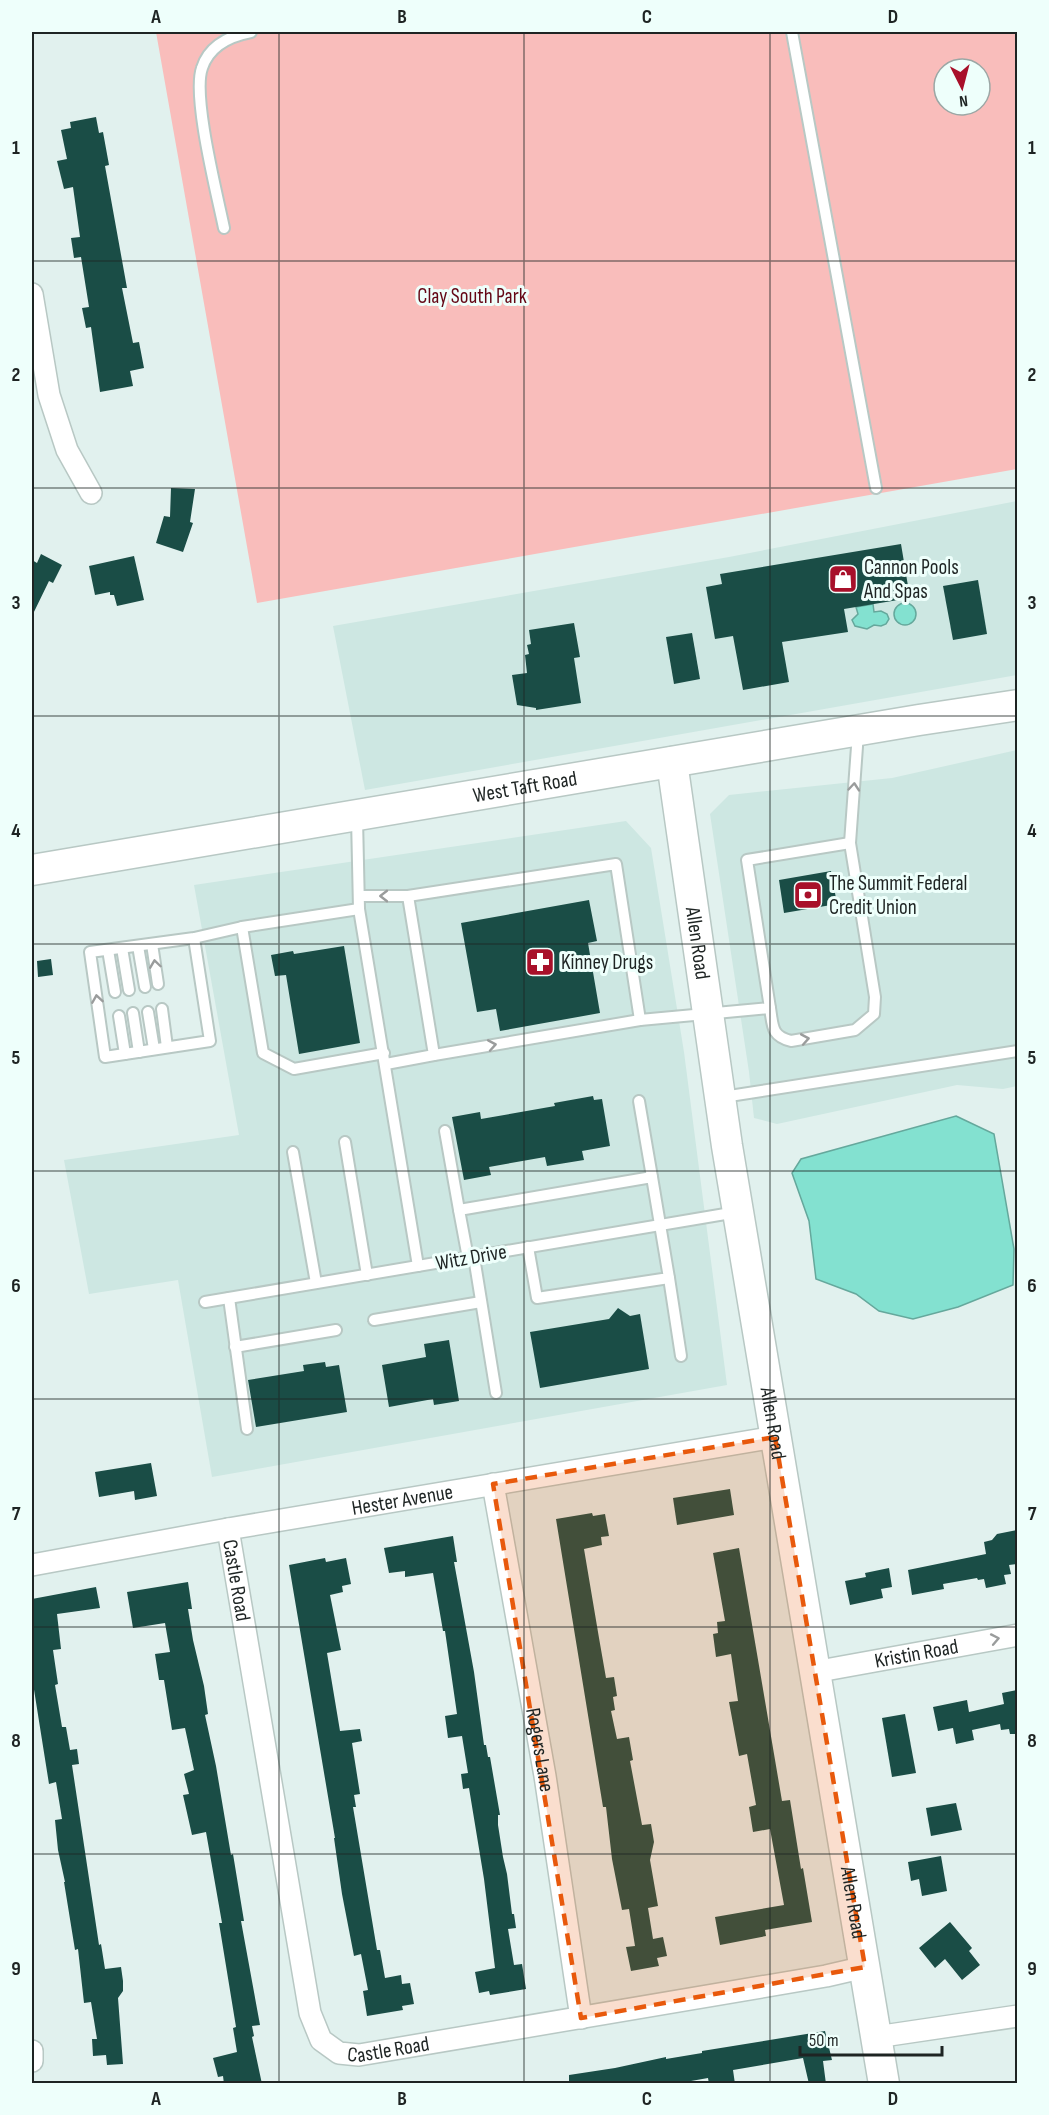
<svg xmlns="http://www.w3.org/2000/svg" width="1049" height="2115" font-family="'Sofia Sans Condensed',sans-serif">
<rect width="100%" height="100%" fill="#e1f1ee"/>
<g fill="#cde7e2">
<polygon points="1017,501 1017,675 365,790 333,626 729,557"/>
<polygon points="1017,750 1017,1086 1003,1089 957,1085 777,1124 754,1118 749,1072 710,814 729,795 892,778"/>
<polygon points="626,821 651,848 684,1052 727,1385 212,1477 178,1280 89,1294 64,1160 239,1135 194,885"/>
</g>
<path fill="#f9bdbb" fill-rule="evenodd" d="M 156,32 L 1017,32 L 1017,469 L 257,603 ZM 944,69 L 980,69 L 980,105 L 944,105 Z"/>
<g fill="#83e1d0" stroke="#65a89c" stroke-width="1.5">
<circle cx="905" cy="614" r="11"/>
<polygon points="873,604 874,612 881,611 887,614 889,619 886,624 881,626 874,625 867,629 855,626 852,620 858,614 856,607"/>
<polygon points="956,1116 994,1134 1014,1249 1013,1285 958,1307 913,1319 879,1311 856,1294 816,1279 809,1221 792,1173 801,1159"/>
</g>
<g fill="#1a4d46">
<polygon points="96,117 99,133 103,132 109,165 105,166 127,288 122,288 133,343 139,342 144,368 130,371 133,386 100,392 91,327 86,328 82,308 89,307 81,257 74,258 71,238 80,237 73,187 64,189 57,161 67,159 61,130 71,128 70,122"/>
<polygon points="171,488 195,489 190,522 193,523 183,552 156,543 164,516 170,517"/>
<polygon points="901,544 910,598 844,609 848,632 782,642 789,682 743,690 733,636 715,639 706,587 722,584 720,574"/>
<polygon points="41,554 62,565 53,583 49,581 32,616 32,560 37,563"/>
<polygon points="134,556 144,600 117,606 114,595 110,595 110,592 95,595 89,566"/>
<polygon points="978,580 987,634 953,640 943,586"/>
<polygon points="574,623 580,657 574,658 581,703 536,710 536,708 517,705 512,675 527,673 525,655 529,654 527,645 531,644 529,630"/>
<polygon points="692,633 700,679 674,684 666,637"/>
<polygon points="831,871 837,904 784,913 779,880"/>
<polygon points="589,900 597,941 588,943 600,1013 500,1031 496,1009 477,1012 461,923"/>
<polygon points="344,946 360,1043 299,1054 286,975 275,976 271,955 293,951 294,954"/>
<polygon points="51,959 53,975 38,977 37,961"/>
<polygon points="593,1096 594,1100 602,1099 610,1146 582,1151 584,1160 547,1166 545,1157 489,1167 491,1175 464,1180 452,1117 480,1112 481,1119 555,1106 554,1103"/>
<polygon points="618,1308 630,1316 640,1314 649,1369 540,1388 530,1332 609,1319"/>
<polygon points="449,1340 459,1401 434,1405 433,1399 389,1407 382,1365 426,1357 424,1344"/>
<polygon points="325,1362 326,1367 339,1365 347,1412 256,1427 248,1380 304,1371 303,1365"/>
<polygon points="151,1463 157,1496 135,1500 134,1491 99,1497 95,1472"/>
<polygon points="730,1489 734,1515 677,1525 673,1498"/>
<polygon points="592,1513 593,1516 605,1514 609,1536 601,1537 602,1545 584,1549 599,1638 606,1678 614,1677 617,1696 613,1697 615,1710 611,1711 617,1739 629,1737 633,1760 630,1761 642,1825 651,1824 654,1842 650,1860 658,1906 648,1908 653,1939 663,1937 667,1956 657,1958 659,1966 631,1971 626,1947 635,1946 629,1909 622,1910 612,1859 606,1807 603,1807 556,1519"/>
<polygon points="1017,1530 1017,1564 1009,1565 1011,1574 1004,1575 1006,1584 986,1588 984,1579 978,1580 977,1578 943,1584 944,1589 912,1595 908,1570 986,1554 984,1542 992,1540 997,1534"/>
<polygon points="453,1536 457,1562 454,1562 474,1672 484,1745 486,1745 488,1757 490,1757 500,1815 498,1815 498,1825 503,1857 507,1874 512,1914 514,1914 516,1928 508,1929 514,1965 522,1964 526,1989 490,1995 489,1991 479,1993 475,1972 495,1968 484,1879 469,1788 463,1789 461,1774 468,1773 462,1736 448,1738 445,1716 457,1714 445,1631 443,1631 433,1573 405,1577 405,1571 389,1573 384,1548"/>
<polygon points="739,1548 782,1801 790,1800 801,1869 803,1868 812,1922 765,1930 766,1936 720,1945 715,1917 784,1905 770,1829 753,1832 749,1807 756,1805 747,1754 739,1756 729,1702 738,1701 731,1654 716,1657 713,1634 718,1633 717,1622 725,1621 713,1553"/>
<polygon points="325,1558 326,1562 346,1558 351,1584 342,1586 343,1592 330,1595 341,1650 327,1653 340,1731 360,1729 362,1741 352,1743 360,1794 354,1795 356,1807 353,1807 377,1950 380,1950 385,1978 401,1975 402,1984 410,1983 414,2004 402,2006 403,2010 367,2016 363,1991 368,1990 361,1954 354,1956 342,1894 334,1838 335,1838 289,1565"/>
<polygon points="889,1568 892,1587 881,1589 883,1598 850,1605 845,1581 866,1577 865,1573"/>
<polygon points="188,1582 192,1609 188,1609 193,1640 204,1686 208,1714 205,1715 216,1766 231,1855 233,1854 244,1921 241,1921 260,2025 252,2026 254,2036 252,2037 262,2084 224,2084 223,2076 218,2077 213,2058 237,2052 233,2028 236,2027 219,1923 222,1923 215,1883 206,1832 192,1835 183,1795 189,1794 184,1774 194,1770 185,1728 172,1730 164,1680 159,1680 155,1654 170,1652 165,1623 133,1628 127,1592"/>
<polygon points="96,1587 100,1608 57,1614 61,1649 53,1650 58,1684 55,1685 62,1727 66,1727 70,1750 77,1749 79,1764 72,1765 99,1945 101,1944 105,1969 121,1967 123,1981 123,1991 118,1998 123,2064 107,2065 106,2055 93,2056 92,2039 97,2039 91,2002 84,2003 78,1949 75,1950 64,1882 65,1882 58,1850 55,1820 62,1819 56,1782 49,1784 32,1677 32,1653 34,1652 32,1635 32,1599"/>
<polygon points="1017,1690 1017,1734 1010,1734 1009,1729 1001,1730 1000,1724 972,1730 974,1740 956,1744 953,1728 938,1731 933,1707 967,1700 969,1712 1004,1704 1002,1693"/>
<polygon points="905,1714 916,1773 892,1777 882,1718"/>
<polygon points="956,1803 962,1830 931,1836 926,1808"/>
<polygon points="941,1856 947,1891 922,1896 919,1879 911,1881 908,1862"/>
<polygon points="950,1922 972,1948 969,1951 980,1965 962,1980 945,1959 935,1968 919,1948"/>
<polygon points="825,2031 832,2060 823,2061 826,2084 809,2084 803,2058 733,2070 735,2084 709,2084 708,2078 674,2084 569,2084 569,2075 615,2068 666,2057 666,2059 702,2053 702,2051"/>
</g>
<g fill="none" stroke-linecap="round" stroke-linejoin="round">
<g stroke="#b8c8c4" stroke-width="14">
<g id="lane">
<polyline points="792,32 876,488"/>
<path d="M 224,228 C 217,194 192,96 202,68 C 209,46 230,36 251,32"/>
<polyline points="357,818 359,909 418,1266"/>
<polyline points="359,896 408,896"/>
<polyline points="359,909 242,927 263,1053 294,1069 384,1053"/>
<polyline points="194,938 210,1041 105,1057 90,952 194,938 242,927"/>
<polyline points="152,944 158,984"/>
<polyline points="138,946 145,987"/>
<polyline points="122,948 129,990"/>
<polyline points="108,950 115,992"/>
<path d="M 770,1008 C 773,1026 771,1036 791,1041 L 855,1030 L 874,1014 L 875,997 L 850,843 L 858,733"/>
<polyline points="162,1009 167,1047"/>
<polyline points="148,1012 154,1049"/>
<polyline points="133,1013 139,1052"/>
<polyline points="119,1016 125,1054"/>
<polyline points="434,1055 640,1020"/>
<polyline points="386,1064 434,1055 408,896 616,864 640,1020 770,1008 747,860 850,843"/>
<polyline points="723,1097 1018,1051"/>
<polyline points="639,1101 652,1177"/>
<polyline points="445,1131 459,1210"/>
<polyline points="345,1142 367,1275"/>
<polyline points="293,1152 316,1283"/>
<polyline points="474,1257 496,1393"/>
<polyline points="468,1258 459,1210 652,1177 669,1278 537,1298 528,1247"/>
<polyline points="669,1278 681,1356"/>
<polyline points="229,1298 247,1429"/>
<polyline points="205,1302 737,1212"/>
<polyline points="374,1320 481,1302"/>
<polyline points="235,1347 336,1330"/>
</g>
</g>
<g stroke="#b8c8c4" stroke-width="24">
<g id="street">
<polyline points="32,294 49,395 67,450 91,493"/>
<path id="s1" d="M 493,1484 L 545,1776 L 581,2018"/>
<path id="s2" d="M 228,1529 L 310,2013 L 321,2040 L 339,2053 L 359,2055 L 826,1976 L 865,1967"/>
<path id="s3" d="M 32,1565 L 228,1529 L 775,1437"/>
<path id="s4" d="M 814,1672 L 1018,1635"/>
<polyline points="876,2037 1018,2016"/>
<polyline points="32,2051 32,2061"/>
</g>
</g>
<g stroke="#b8c8c4" stroke-width="33">
<g id="secondary">
<path id="s5" d="M 672,762 L 727,1146 L 884,2084"/>
<path id="s6" d="M 32,870 L 919,720 L 1018,705"/>
</g>
</g>
<use href="#lane" stroke="#fff" stroke-width="10"/>
<use href="#street" stroke="#fff" stroke-width="21"/>
<use href="#secondary" stroke="#fff" stroke-width="30"/>
</g>
<defs><path id="oneway-chevron" d="M-2-3.5L2.5 0L-2 3.5" fill="none" stroke-width="1.6" stroke-linecap="round" stroke-linejoin="round" transform="scale(1.5)"/></defs>
<g stroke="#9a9c9c">
<use href="#oneway-chevron" transform="translate(854 787) rotate(-85)"/>
<use href="#oneway-chevron" transform="translate(384 896) rotate(180)"/>
<use href="#oneway-chevron" transform="translate(155 964) rotate(-98)"/>
<use href="#oneway-chevron" transform="translate(97 999) rotate(-99)"/>
<use href="#oneway-chevron" transform="translate(805 1039) rotate(-10)"/>
<use href="#oneway-chevron" transform="translate(492 1045) rotate(-10)"/>
<use href="#oneway-chevron" transform="translate(995 1639) rotate(-11)"/>
</g>
<path fill="#e8590c" fill-opacity="0.2" stroke="#e8590c" stroke-width="4.5" stroke-dasharray="12 8" stroke-linejoin="round" d="M 775,1437 L 865,1967 L 581,2018 L 493,1484 Z"/>
<path fill="none" stroke="#1e2423" stroke-width="1.5" stroke-opacity="0.55" d="M 279,32 L 279,2084M 524,32 L 524,2084M 770,32 L 770,2084M 32,261 L 1018,261M 32,488 L 1018,488M 32,716 L 1018,716M 32,944 L 1018,944M 32,1171 L 1018,1171M 32,1399 L 1018,1399M 32,1627 L 1018,1627M 32,1854 L 1018,1854"/>
<defs>
<g id="shop-square" transform="scale(1.5)"><rect x="-9" y="-9" width="18" height="18" rx="4" fill="#a8102a" stroke="#eefffb"/><path d="M-5-2.5h2.3a2.7 3.5 0 0 1 5.4 0H5L5.5 6h-11ZM-1.5-2.5h3a1.5 2.3 0 0 0-3 0Z" fill="#fff"/></g>
<g id="bank-square" transform="scale(1.5)"><rect x="-9" y="-9" width="18" height="18" rx="4" fill="#a8102a" stroke="#eefffb"/><path d="M-6-4H6V4H-6ZM0-2.3a2.3 2.3 0 1 0 0 4.6a2.3 2.3 0 1 0 0-4.6Z" fill="#fff"/></g>
<g id="pharmacy-square" transform="scale(1.5)"><rect x="-9" y="-9" width="18" height="18" rx="4" fill="#a8102a" stroke="#eefffb"/><path d="M-2-6h4v4h4v4h-4v4h-4v-4h-4v-4h4Z" fill="#fff"/></g>
</defs>
<g fill-rule="evenodd">
<use href="#shop-square" x="843" y="579"/>
<use href="#bank-square" x="808" y="895"/>
<use href="#pharmacy-square" x="540" y="962"/>
</g>
<g text-anchor="middle" stroke-width="6" stroke-linejoin="round" paint-order="stroke">
<g font-size="21" fill="#640715" stroke="#eefffb">
<text x="472" y="303">Clay South Park</text>
</g>
<g font-size="21" fill="#1e2423" stroke="#eefffb" text-anchor="start">
<text x="864" y="574">Cannon Pools<tspan x="864" dy="24">And Spas</tspan></text>
<text x="829" y="890">The Summit Federal<tspan x="829" dy="24">Credit Union</tspan></text>
<text x="561" y="969">Kinney Drugs</text>
</g>
<g font-size="21" fill="#1e2423" stroke="#eefffb">
<text dy="7" stroke="none"><textPath href="#s6" startOffset="500">West Taft Road</textPath></text>
<text dy="7" stroke="none"><textPath href="#s5" startOffset="183">Allen Road</textPath></text>
<text transform="translate(471 1257) rotate(-10)" y="7">Witz Drive</text>
<text dy="7" stroke="none"><textPath href="#s5" startOffset="669">Allen Road</textPath></text>
<text dy="7" stroke="none"><textPath href="#s3" startOffset="376">Hester Avenue</textPath></text>
<text dy="7" stroke="none"><textPath href="#s2" startOffset="52">Castle Road</textPath></text>
<text dy="7" stroke="none"><textPath href="#s4" startOffset="104">Kristin Road</textPath></text>
<text dy="7" stroke="none"><textPath href="#s1" startOffset="270">Rogers Lane</textPath></text>
<text dy="7" stroke="none"><textPath href="#s5" startOffset="1155">Allen Road</textPath></text>
<text dy="7" stroke="none"><textPath href="#s2" startOffset="592">Castle Road</textPath></text>
</g>
</g>
<rect width="1049" height="2115" fill="none" stroke="#eefffb" stroke-width="66"/>
<g transform="translate(962 87) rotate(174)"><circle r="28" fill="#eefffb" stroke="#9ba7a5" stroke-width="1.5"/>
<path d="M0-4.5L10 22L0 15L-10 22Z" fill="#a8102a"/>
<text y="-9" font-size="16" font-weight="bold" text-anchor="middle" fill="#1e2423">N</text>
</g>
<path d="M800 2046v9h142v-9" fill="none" stroke="#1e2423" stroke-width="3"/>
<text x="809" y="2046" font-size="18" fill="#1e2423" stroke="#eefffb" stroke-width="4.5" paint-order="stroke">50 m</text>
<rect x="33" y="33" width="983" height="2049" fill="none" stroke="#1e2423" stroke-width="2"/>
<g font-size="20" text-anchor="middle" font-weight="bold" fill="#1e2423">
<text x="156" y="23">A</text>
<text x="402" y="23">B</text>
<text x="647" y="23">C</text>
<text x="893" y="23">D</text>
<text x="16" y="154">1</text>
<text x="1032" y="154">1</text>
<text x="16" y="381">2</text>
<text x="1032" y="381">2</text>
<text x="16" y="609">3</text>
<text x="1032" y="609">3</text>
<text x="16" y="837">4</text>
<text x="1032" y="837">4</text>
<text x="16" y="1064">5</text>
<text x="1032" y="1064">5</text>
<text x="16" y="1292">6</text>
<text x="1032" y="1292">6</text>
<text x="16" y="1520">7</text>
<text x="1032" y="1520">7</text>
<text x="16" y="1747">8</text>
<text x="1032" y="1747">8</text>
<text x="16" y="1975">9</text>
<text x="1032" y="1975">9</text>
<text x="156" y="2105">A</text>
<text x="402" y="2105">B</text>
<text x="647" y="2105">C</text>
<text x="893" y="2105">D</text>
</g>
</svg>
